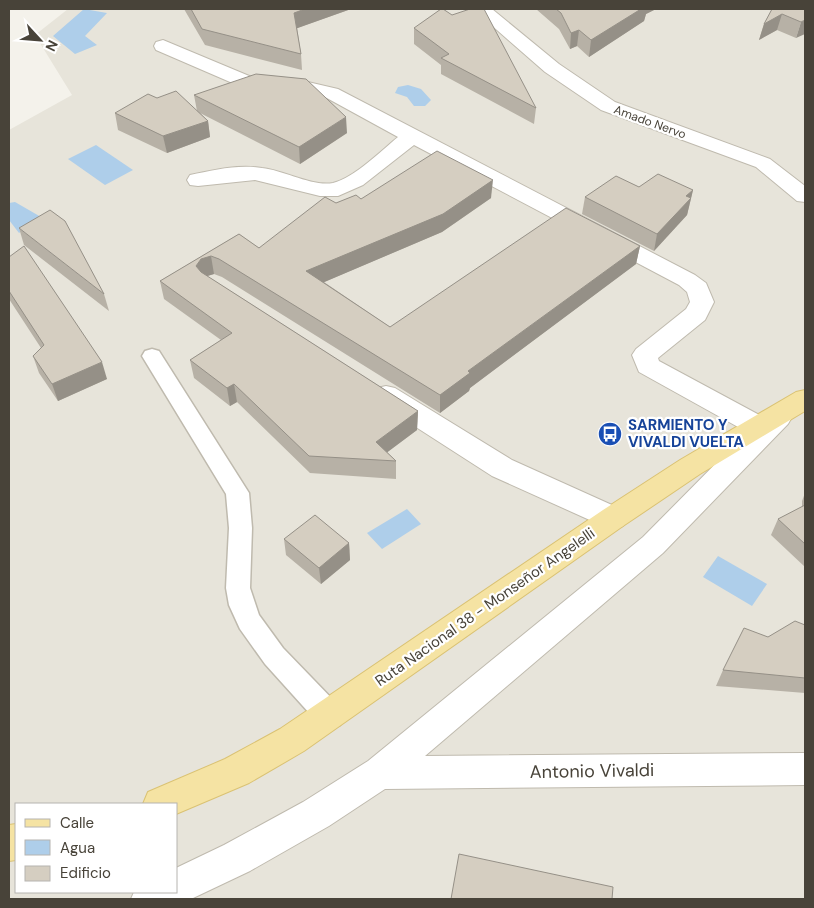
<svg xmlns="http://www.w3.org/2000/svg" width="814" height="908" font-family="'DM Sans',sans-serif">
<rect width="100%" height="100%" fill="#f4f2eb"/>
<path fill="#e7e4da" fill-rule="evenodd" d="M 68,9 L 805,9 L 805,899 L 9,899 L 9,130 L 72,95 L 35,35 ZM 16,804 L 176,804 L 176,892 L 16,892 Z"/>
<g fill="#aeceea">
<polygon points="84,9 107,13 85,36 97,45 75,54 53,36"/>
<polygon points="408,85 421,89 431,100 425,106 414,106 407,97 395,93 398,87"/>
<polygon points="96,145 133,170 105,185 68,159"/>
<polygon points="15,202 41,217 19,233 9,220 9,203"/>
<polygon points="407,509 421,524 382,549 367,533"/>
<polygon points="718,556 767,584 752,606 703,577"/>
</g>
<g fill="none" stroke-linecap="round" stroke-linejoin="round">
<g stroke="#bfbaae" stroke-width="3">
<polygon id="lane" points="152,349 159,351 249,493 252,528 250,588 259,615 283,648 340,707 344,716 340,725 330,728 320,725 265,664 240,629 229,605 226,588 229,528 226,494 142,356 145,351"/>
</g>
<g stroke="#bfbaae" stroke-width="2">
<g id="street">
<polygon points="473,9 492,9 559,64 615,102 770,159 805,186 805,202 797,201 756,167 601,110 545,72"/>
<path d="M 163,40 L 254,78 L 295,79 L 338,89 L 695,275 L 706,283 L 714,302 L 705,320 L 658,358 L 659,361 L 763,417 C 771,408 777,407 788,410 L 792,417 L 788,424 L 663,553 L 425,756 L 805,753 L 805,785 L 385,789 L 329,826 L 250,871 L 191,899 L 131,899 L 134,892 L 176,892 L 176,868 L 224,845 L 303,802 L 368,761 L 643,537 L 747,432 L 639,372 L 632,355 L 636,349 L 686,309 L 690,302 L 687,292 L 679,285 L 414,145 L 363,185 L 338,196 L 320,196 L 255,180 L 198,186 L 190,185 L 187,180 L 190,175 C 213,170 239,164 262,168 C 283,170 313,187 333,183 C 354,178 382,150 398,137 L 325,97 L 295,91 L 244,88 L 156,50 L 154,46 L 156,42 Z"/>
<polygon points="386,386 395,388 512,460 623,510 627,518 623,526 613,529 603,526 492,476 377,402 373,395 377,388"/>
</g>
</g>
<g stroke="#dac273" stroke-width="2">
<g id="primary">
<polygon points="805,390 805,411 700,474 623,526 304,751 249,783 176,814 176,804 143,804 148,792 225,759 280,729 603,510 680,460 796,392"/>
<polygon points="16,824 16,860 9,861 9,825"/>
</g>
</g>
<use href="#lane" fill="#fff" fill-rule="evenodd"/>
<use href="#street" fill="#fff" fill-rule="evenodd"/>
<use href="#primary" fill="#f5e3a3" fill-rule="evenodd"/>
</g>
<g fill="#b7b1a6">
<polygon points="184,9 351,9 297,28 301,54 302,70 205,45"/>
<polygon points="536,9 656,9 646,14 644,21 589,57 577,46 570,49 559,29"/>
<polygon points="772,9 805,9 796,38 777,30 759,40 764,24"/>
<polygon points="414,28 536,108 534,124 441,74 441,65 414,44"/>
<polygon points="194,95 347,133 300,164 200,113 208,121 210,137 167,153 118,130 115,113 157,98 197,111"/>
<polygon points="639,187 693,190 687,215 654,251 582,214 585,197"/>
<polygon points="491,198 442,232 324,282 390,327 640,246 636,264 470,388 469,391 440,413 222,277 214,274 207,276 418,411 417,430 387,452 396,461 396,479 310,473 237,402 230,406 194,378 190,360 221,340 164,299 160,281 239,234 259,248 336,203 361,199"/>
<polygon points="19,228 104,294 109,311 24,245"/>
<polygon points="9,257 107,379 58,401 39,373 33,356 41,348 9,299"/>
<polygon points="805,493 805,567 771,535 778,519 802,507 802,501"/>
<polygon points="284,539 349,543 350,560 321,584 286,555"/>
<polygon points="805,625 805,693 716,686 723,670 768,637"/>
</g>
<g fill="#959087">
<polygon points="305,9 351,9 295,29 294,13"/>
<polygon points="641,9 656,9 646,14 644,21 589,57 591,40"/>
<polygon points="782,14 777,30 759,40 764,24"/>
<polygon points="805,20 805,34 796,38 801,22"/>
<polygon points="579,30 577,46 570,49 571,33"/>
<polygon points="346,117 347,133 300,164 299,147"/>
<polygon points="208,121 210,137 167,153 163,136"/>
<polygon points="493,180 491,198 442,232 308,289 306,271"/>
<polygon points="693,190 687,215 654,251 657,234 686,196"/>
<polygon points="640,246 636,264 470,388 469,391 440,413 440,395 468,371"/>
<polygon points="211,256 214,274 204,277 196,266 201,259"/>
<polygon points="102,362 107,379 58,401 52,384"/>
<polygon points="234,384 237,402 230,406 227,388"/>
<polygon points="418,411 417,430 377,460 376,442"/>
<polygon points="349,543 350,560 321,584 319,568"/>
</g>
<g fill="#d5cec1" stroke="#959087">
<polygon points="191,9 305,9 294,13 301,54 202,29"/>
<polygon points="441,9 443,9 452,15 470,9 484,9 536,108 441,58 449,54 414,28"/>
<polygon points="556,9 641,9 591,40 579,30 571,33 561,13"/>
<polygon points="772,9 805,9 805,20 801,22 782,14 764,24"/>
<polygon points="256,74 306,79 346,117 299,147 194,95"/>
<polygon points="176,91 208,121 163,136 115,113 148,94 157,98"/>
<polygon points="437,151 493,180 443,214 306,271 390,327 566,208 640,246 468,371 470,373 440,395 219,259 211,256 201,259 196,266 201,272 418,411 376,442 396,461 309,456 234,384 227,388 190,360 232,333 160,281 239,234 259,248 325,197 336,203 356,195 361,199"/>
<polygon points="658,174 693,190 686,196 691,198 657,234 585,197 616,176 639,187"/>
<polygon points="50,210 65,221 104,294 19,228"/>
<polygon points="24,246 102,362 52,384 33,356 44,345 9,291 9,257"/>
<polygon points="805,505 805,544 778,519"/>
<polygon points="315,515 349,543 319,568 284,539"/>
<polygon points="795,621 805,625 805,678 723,670 744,628 768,637"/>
<polygon points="459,854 613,887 612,899 451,899"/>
</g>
<defs>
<g id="bus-disc" transform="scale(1.25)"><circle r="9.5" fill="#1a4fb4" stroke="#fff"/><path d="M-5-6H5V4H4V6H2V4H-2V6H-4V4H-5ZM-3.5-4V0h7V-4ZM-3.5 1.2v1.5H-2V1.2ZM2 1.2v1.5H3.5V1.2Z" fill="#fff"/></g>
</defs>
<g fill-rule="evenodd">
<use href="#bus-disc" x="610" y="434"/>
</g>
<g text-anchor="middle" stroke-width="4.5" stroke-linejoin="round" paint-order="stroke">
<g font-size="12" fill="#484339" stroke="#fff">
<text transform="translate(650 122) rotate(20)" y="4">Amado Nervo</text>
</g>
<g font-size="15" font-weight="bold" fill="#164399" stroke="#fff" text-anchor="start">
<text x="628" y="430">SARMIENTO Y<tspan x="628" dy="17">VIVALDI VUELTA</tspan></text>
</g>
<g font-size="15" fill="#484339" stroke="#fff">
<text transform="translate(485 607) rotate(-35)" y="5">Ruta Nacional 38 - Monseñor Angelelli</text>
</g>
<g font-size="18" fill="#484339" stroke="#fff">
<text transform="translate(592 771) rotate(-1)" y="6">Antonio Vivaldi</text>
</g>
</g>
<rect width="814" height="908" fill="none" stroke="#484339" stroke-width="20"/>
<rect x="15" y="803" width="162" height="90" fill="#ffffff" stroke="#b6b4b0"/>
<rect x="25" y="819" width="25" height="8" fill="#f5e3a3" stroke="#b6b4b0"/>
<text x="60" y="828" font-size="15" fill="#484339">Calle</text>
<rect x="25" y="840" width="25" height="15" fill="#aeceea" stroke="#b6b4b0"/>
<text x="60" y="853" font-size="15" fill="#484339">Agua</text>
<rect x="25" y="866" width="25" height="15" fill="#d5cec1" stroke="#b6b4b0"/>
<text x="60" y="878" font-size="15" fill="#484339">Edificio</text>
<g transform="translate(40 40) rotate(116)" stroke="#ffffff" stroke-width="4" paint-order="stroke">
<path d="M0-4L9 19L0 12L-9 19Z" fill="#484339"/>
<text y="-8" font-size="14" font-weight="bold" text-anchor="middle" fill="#484339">N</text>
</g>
</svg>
